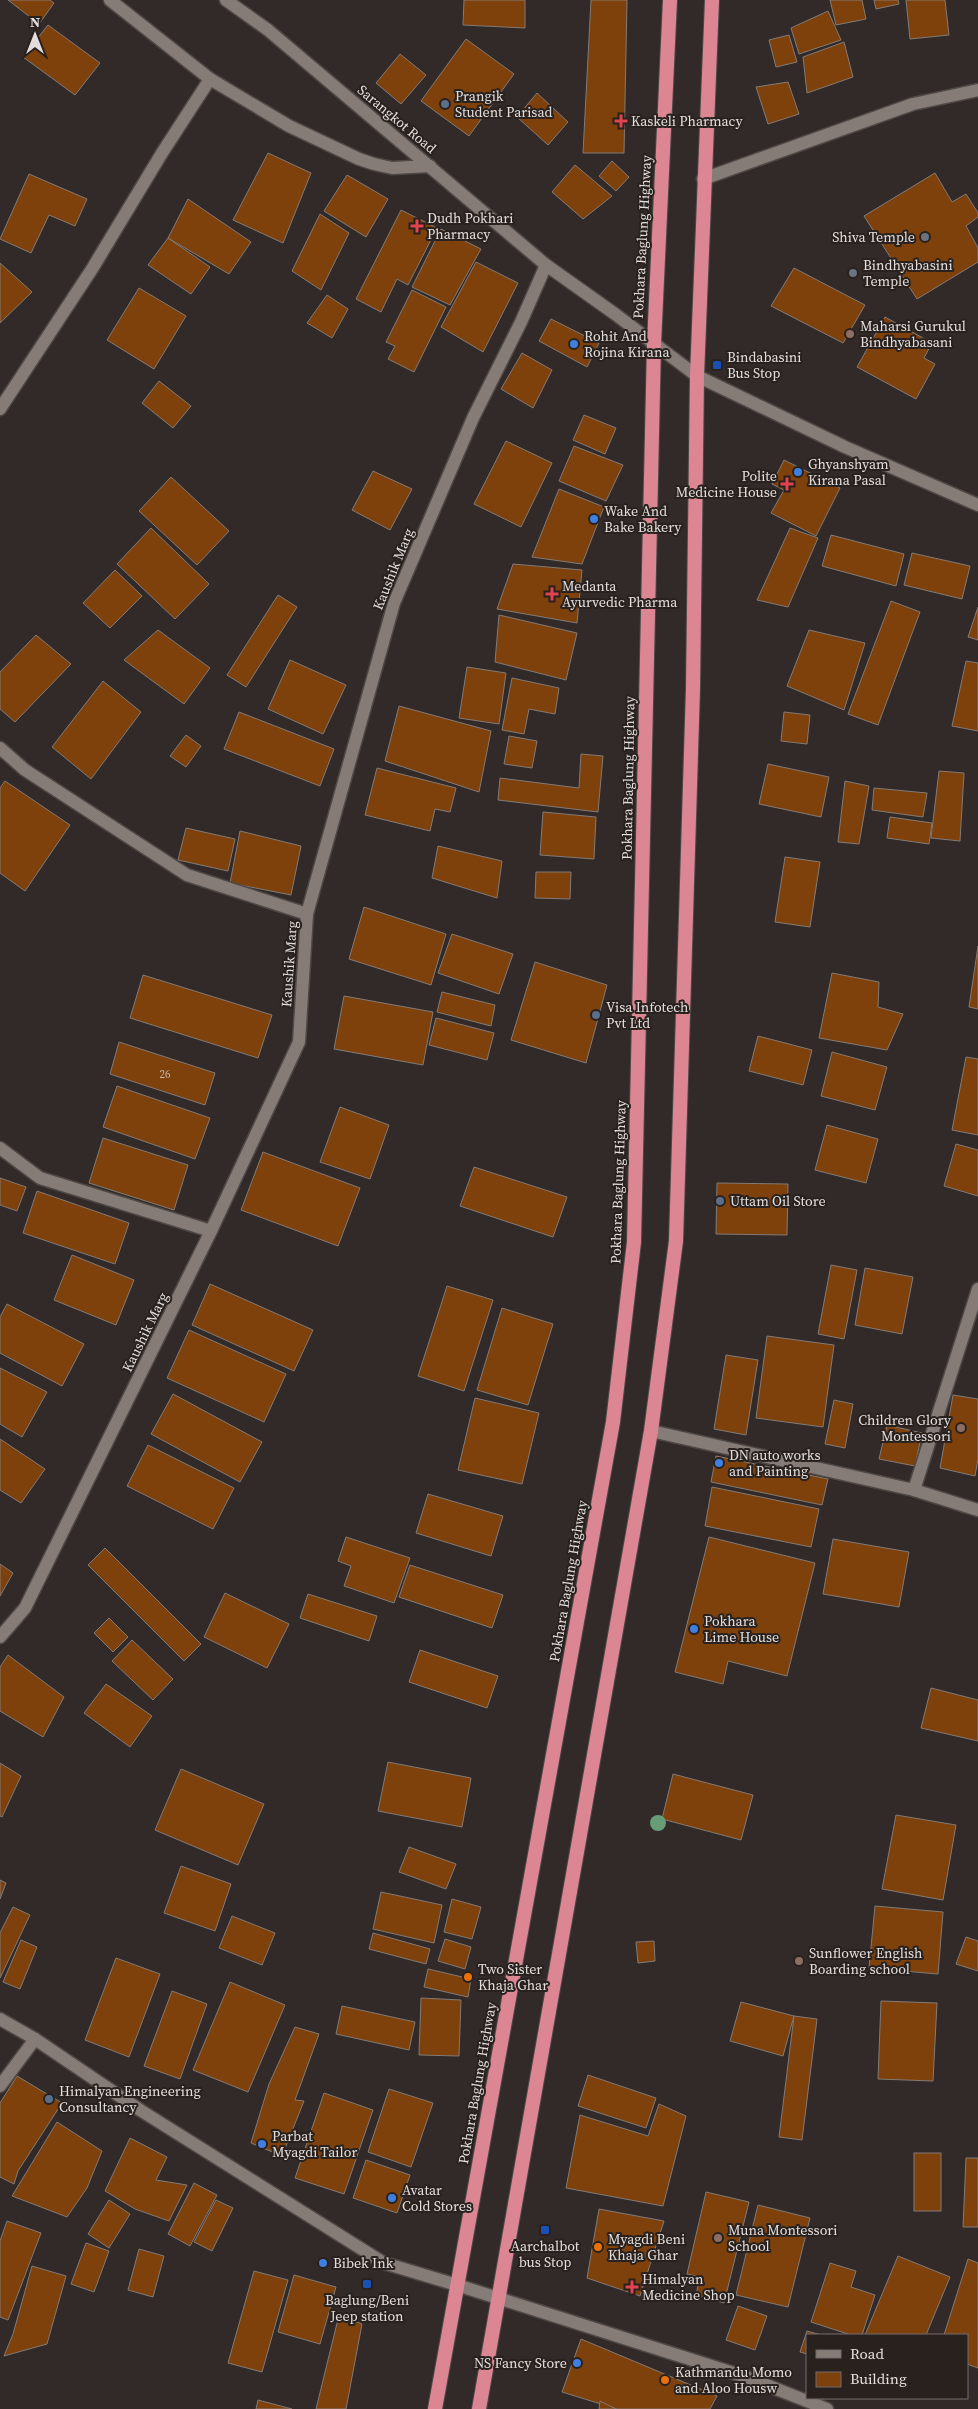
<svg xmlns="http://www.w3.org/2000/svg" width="978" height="2409" font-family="'Source Serif 4',serif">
<rect width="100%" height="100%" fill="#322a28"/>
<g fill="#7e410c" stroke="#837b76">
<polygon points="8,0 50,0 54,3 39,24"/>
<polygon points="464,0 525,0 525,28 463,25"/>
<polygon points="591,0 627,0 624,153 583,153"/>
<polygon points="830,0 862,0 866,19 836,25"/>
<polygon points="874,0 898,0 899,4 876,9"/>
<polygon points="906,0 945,0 949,35 910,39"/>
<polygon points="828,11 841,40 799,54 791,28"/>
<polygon points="48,25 100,63 75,95 23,57"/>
<polygon points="789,35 797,62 776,67 769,40"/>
<polygon points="466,39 514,74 469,136 421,101"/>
<polygon points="844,42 853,77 807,93 803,57"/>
<polygon points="400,54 426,75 401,104 376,83"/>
<polygon points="788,82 799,114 768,124 756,87"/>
<polygon points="537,93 568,122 548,145 517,117"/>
<polygon points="268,153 311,173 283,243 233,220"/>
<polygon points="612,161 629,177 616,191 599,176"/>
<polygon points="575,165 612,196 583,219 552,192"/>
<polygon points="935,173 952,202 966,194 978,213 978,217 966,226 978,248 978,262 917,299 864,216"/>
<polygon points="29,174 87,199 75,226 49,215 31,253 0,239"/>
<polygon points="347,175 388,199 366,237 324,211"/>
<polygon points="188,199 251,242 229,274 168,238"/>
<polygon points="401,210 437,228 408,285 397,279 381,312 356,299"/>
<polygon points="320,214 349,233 321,290 292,271"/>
<polygon points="441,229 481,249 450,305 412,287"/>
<polygon points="168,238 210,267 191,294 148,265"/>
<polygon points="476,262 518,283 483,352 441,327"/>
<polygon points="0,263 32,292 0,323"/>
<polygon points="794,268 865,305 843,343 771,306"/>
<polygon points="139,288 186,316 154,369 107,340"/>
<polygon points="412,290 446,307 414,372 388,359 395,346 386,342"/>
<polygon points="327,295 348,309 332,338 307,323"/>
<polygon points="885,317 932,343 924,358 935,364 916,399 857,367"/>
<polygon points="551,319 599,343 587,367 539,341"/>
<polygon points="522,353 552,370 533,408 501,389"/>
<polygon points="159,381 191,406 173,428 142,403"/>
<polygon points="584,415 616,428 605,454 573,440"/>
<polygon points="506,441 552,463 521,527 474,504"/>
<polygon points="574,446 623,465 606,501 559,481"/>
<polygon points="784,460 840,488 816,536 771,513 784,490 772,484"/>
<polygon points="373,471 412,489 390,530 352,510"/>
<polygon points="171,477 229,531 197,565 139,511"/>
<polygon points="559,489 604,507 582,564 532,557"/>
<polygon points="151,528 209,584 175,619 117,564"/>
<polygon points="790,528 818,538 788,607 757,600"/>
<polygon points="831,535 904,554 896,586 822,566"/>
<polygon points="912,553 970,566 962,599 904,585"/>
<polygon points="513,564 582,570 577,623 497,609"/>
<polygon points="115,570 142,596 110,628 83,603"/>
<polygon points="278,595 297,607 246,687 227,675"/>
<polygon points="891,601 920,612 878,725 848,714"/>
<polygon points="978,607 978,640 968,637"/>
<polygon points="499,615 577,633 566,680 495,662"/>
<polygon points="158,630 210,668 184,704 124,660"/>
<polygon points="809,630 865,643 844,710 787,686"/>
<polygon points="36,635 71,664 15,722 0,709 0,672"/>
<polygon points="290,660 346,685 323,734 268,709"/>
<polygon points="966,661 978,663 978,731 952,726"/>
<polygon points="467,667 506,673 499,724 459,718"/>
<polygon points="512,678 559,688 555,714 529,709 524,734 502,730"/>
<polygon points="103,681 141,712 91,779 52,747"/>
<polygon points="399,706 491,731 479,792 385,761"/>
<polygon points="239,712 334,749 320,786 224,749"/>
<polygon points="784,712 810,715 807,744 781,741"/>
<polygon points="186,735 201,746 186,767 170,756"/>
<polygon points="509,736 537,741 532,768 504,764"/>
<polygon points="581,754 603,756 598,812 498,800 500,778 579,788"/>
<polygon points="768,764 829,777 821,817 759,804"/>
<polygon points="377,768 456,788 450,812 435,809 430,831 365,815"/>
<polygon points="939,771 964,773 960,841 931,838"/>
<polygon points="5,781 70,825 25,891 0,873 0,788"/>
<polygon points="845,781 869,786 859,844 838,842"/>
<polygon points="874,788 927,793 923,817 872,810"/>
<polygon points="543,812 596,817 594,859 540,855"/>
<polygon points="890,817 932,823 929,844 887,838"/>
<polygon points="186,828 235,839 228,871 178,860"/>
<polygon points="240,831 301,846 291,895 230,883"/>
<polygon points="438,846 502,861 497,898 432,878"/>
<polygon points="785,857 820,862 810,927 775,922"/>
<polygon points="536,872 571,872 570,899 535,898"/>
<polygon points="364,907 446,934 431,985 349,959"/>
<polygon points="452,934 513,954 499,994 438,973"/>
<polygon points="978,946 978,1009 969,1007"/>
<polygon points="535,962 607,985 586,1063 511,1040"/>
<polygon points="832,973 879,982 878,1007 903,1014 887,1050 819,1038"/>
<polygon points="143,975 272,1015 258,1058 130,1018"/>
<polygon points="442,992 495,1005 491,1026 437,1012"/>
<polygon points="344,996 433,1012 423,1065 334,1049"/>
<polygon points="436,1018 494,1033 487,1060 429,1045"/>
<polygon points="758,1036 812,1050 803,1085 749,1071"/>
<polygon points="119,1042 215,1073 205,1105 110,1074"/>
<polygon points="832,1052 887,1067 875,1110 821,1096"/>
<polygon points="966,1057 978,1059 978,1135 952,1130"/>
<polygon points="117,1086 210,1118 195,1159 103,1127"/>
<polygon points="340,1107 389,1125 370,1179 320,1162"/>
<polygon points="827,1125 878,1139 866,1183 815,1170"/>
<polygon points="103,1138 188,1165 174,1210 89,1183"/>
<polygon points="956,1144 978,1150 978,1196 944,1186"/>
<polygon points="263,1152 360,1188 338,1246 241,1210"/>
<polygon points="474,1167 567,1197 553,1237 460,1206"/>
<polygon points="0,1178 26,1187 17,1211 0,1205"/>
<polygon points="717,1183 788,1184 787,1235 716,1234"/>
<polygon points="37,1191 129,1223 115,1264 23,1233"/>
<polygon points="72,1255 134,1280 116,1325 54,1300"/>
<polygon points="831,1265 857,1270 844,1339 818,1334"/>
<polygon points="865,1268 913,1277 902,1334 855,1325"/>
<polygon points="210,1284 313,1330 294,1371 192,1325"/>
<polygon points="447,1286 493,1300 464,1391 418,1376"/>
<polygon points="7,1304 84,1344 62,1386 0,1353 0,1317"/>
<polygon points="502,1308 553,1324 528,1405 477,1390"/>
<polygon points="189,1330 286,1374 264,1422 167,1378"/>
<polygon points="767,1336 834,1345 823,1427 756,1418"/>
<polygon points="726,1355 758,1360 746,1435 714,1429"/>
<polygon points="0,1368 47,1392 22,1437 0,1424"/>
<polygon points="173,1394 262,1442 240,1482 151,1434"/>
<polygon points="953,1395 978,1399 978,1459 975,1476 940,1468"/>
<polygon points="475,1398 539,1413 522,1484 458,1470"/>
<polygon points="834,1400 853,1404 845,1448 825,1444"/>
<polygon points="887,1425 922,1433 915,1466 879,1459"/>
<polygon points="0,1439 45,1469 21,1503 0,1490"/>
<polygon points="148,1445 234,1488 213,1529 127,1486"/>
<polygon points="716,1456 828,1479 822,1505 711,1482"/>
<polygon points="712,1487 819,1509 811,1547 705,1526"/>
<polygon points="428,1494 503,1516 491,1556 416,1533"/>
<polygon points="346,1537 410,1558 394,1603 344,1586 351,1566 338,1561"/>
<polygon points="709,1537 815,1563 787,1676 728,1661 723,1684 675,1672"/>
<polygon points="833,1539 909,1552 899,1607 823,1594"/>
<polygon points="105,1548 201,1644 184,1661 88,1565"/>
<polygon points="0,1564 13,1573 0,1596"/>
<polygon points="410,1565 503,1595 492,1628 399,1597"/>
<polygon points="225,1593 289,1624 267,1668 204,1637"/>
<polygon points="308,1594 377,1616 369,1641 300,1618"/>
<polygon points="109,1618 128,1637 113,1652 94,1633"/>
<polygon points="132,1640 173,1679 153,1700 112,1661"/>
<polygon points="420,1650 498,1676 487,1708 409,1682"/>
<polygon points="8,1655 64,1697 43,1737 0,1711 0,1667"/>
<polygon points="106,1684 152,1716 130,1747 84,1713"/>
<polygon points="931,1688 978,1700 978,1741 921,1728"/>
<polygon points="388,1762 471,1778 462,1827 378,1811"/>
<polygon points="0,1763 21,1776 2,1817 0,1816"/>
<polygon points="181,1769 264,1804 238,1865 155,1830"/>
<polygon points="673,1774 753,1795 741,1840 662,1819"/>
<polygon points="896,1815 956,1825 943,1900 882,1889"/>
<polygon points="409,1847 456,1864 446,1889 399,1872"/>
<polygon points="181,1866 231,1884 215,1931 164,1913"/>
<polygon points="0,1880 6,1883 0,1899"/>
<polygon points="381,1892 442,1905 434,1943 373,1929"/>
<polygon points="452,1899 481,1907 472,1939 444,1932"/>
<polygon points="875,1906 943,1912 938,1974 869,1968"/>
<polygon points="13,1907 30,1915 0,1978 0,1933"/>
<polygon points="232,1916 275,1933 262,1965 219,1948"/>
<polygon points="373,1933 430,1949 426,1964 369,1949"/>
<polygon points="966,1937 978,1941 978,1971 956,1964"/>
<polygon points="445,1939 471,1947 465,1969 438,1961"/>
<polygon points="21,1940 37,1947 20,1989 3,1982"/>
<polygon points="654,1941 655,1961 638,1963 636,1942"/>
<polygon points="116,1958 160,1974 129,2057 85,2040"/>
<polygon points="428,1969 471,1979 468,1997 424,1987"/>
<polygon points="230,1982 285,2005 248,2092 193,2070"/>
<polygon points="172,1991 207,2004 180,2079 144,2066"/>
<polygon points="421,1998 461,2000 459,2056 419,2055"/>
<polygon points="881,2001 937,2003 933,2081 878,2079"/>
<polygon points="741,2002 794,2016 783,2056 730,2041"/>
<polygon points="342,2006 415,2022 409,2050 336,2034"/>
<polygon points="794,2016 817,2019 802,2140 779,2137"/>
<polygon points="295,2027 319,2034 295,2100 304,2101 282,2156 251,2143 269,2084"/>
<polygon points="588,2075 656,2098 646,2128 578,2106"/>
<polygon points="17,2076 62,2103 18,2171 14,2184 0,2177 0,2103"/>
<polygon points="389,2089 433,2103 411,2167 368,2152"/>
<polygon points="324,2093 373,2110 344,2194 295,2178"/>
<polygon points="659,2104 686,2116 663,2206 566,2188 580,2115 648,2136"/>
<polygon points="57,2122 102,2151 87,2188 67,2217 12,2196"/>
<polygon points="130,2138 167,2157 156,2180 187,2185 169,2221 135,2209 105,2191"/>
<rect x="914" y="2153" width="27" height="58"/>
<polygon points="966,2158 978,2158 978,2227 963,2227"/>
<polygon points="366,2160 410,2175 397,2213 353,2198"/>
<polygon points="194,2183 217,2195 190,2246 168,2234"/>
<polygon points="706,2192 749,2202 724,2303 696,2295 700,2277 687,2274"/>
<polygon points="109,2200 130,2214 109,2248 88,2234"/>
<polygon points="216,2200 233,2208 212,2251 194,2242"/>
<polygon points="758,2205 810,2218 788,2307 736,2295"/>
<polygon points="599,2209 664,2221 640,2296 587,2278"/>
<polygon points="7,2221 41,2233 8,2320 0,2317 0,2241"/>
<polygon points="86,2243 109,2251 94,2292 71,2284"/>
<polygon points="139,2249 164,2256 153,2297 128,2290"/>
<polygon points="898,2256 950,2277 926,2335 865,2335"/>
<polygon points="968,2259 978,2263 978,2368 967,2364 967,2335 944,2335"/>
<polygon points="830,2263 856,2271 851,2287 875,2295 862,2335 851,2335 811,2322"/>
<polygon points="32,2266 66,2276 47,2344 4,2356 13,2334"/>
<polygon points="254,2271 288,2280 262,2372 228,2363"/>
<polygon points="294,2275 336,2287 320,2344 278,2332"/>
<polygon points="738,2306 767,2316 755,2350 726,2340"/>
<polygon points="339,2315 362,2324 346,2409 316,2409"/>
<polygon points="807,2331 821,2335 807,2335 807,2354 800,2352"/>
<polygon points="581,2339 717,2396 710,2409 617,2409 562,2392"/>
<polygon points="258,2400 292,2409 256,2409"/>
<polygon points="600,2401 616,2409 599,2409"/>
</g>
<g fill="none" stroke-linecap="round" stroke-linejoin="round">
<g stroke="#4e4845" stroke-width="15">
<g id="minor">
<polyline points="110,0 210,79 289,126 359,159 374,164 392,168 430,166"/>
<polyline points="703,179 913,104 978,90"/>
<polyline points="0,409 92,269 162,153 210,79"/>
<polyline points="0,748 25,770 187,875 307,914"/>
<polyline points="0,1148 40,1178 211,1231"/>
<polyline points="651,1431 914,1490 978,1289"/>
<polyline points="914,1490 978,1510"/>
<polyline points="0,1637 25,1608 211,1231 299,1042 307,914 394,603 473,418 521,322 546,265"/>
<polyline points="0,2019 35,2039 140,2110 384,2263 457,2285"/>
<polyline points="0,2086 35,2039"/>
</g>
</g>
<g stroke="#4e4845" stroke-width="15">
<g id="tertiary">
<polyline points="226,0 268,30 546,265 615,314 697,376"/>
<polyline points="457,2285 746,2377 827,2409"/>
</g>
</g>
<g stroke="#4e4845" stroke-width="15">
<polyline id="secondary" points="697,376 845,447 978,505"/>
</g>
<g stroke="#4e4845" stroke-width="16">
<g id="trunk">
<polyline points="435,2409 613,1422 634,1242 654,344 670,0"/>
<polyline points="479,2409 651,1431 676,1241 693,688 697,376 712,0"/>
</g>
</g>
<use href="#minor" stroke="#857c78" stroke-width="12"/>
<use href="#tertiary" stroke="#857c78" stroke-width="12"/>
<use href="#secondary" stroke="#857c78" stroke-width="12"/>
<use href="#trunk" stroke="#dc8694" stroke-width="14"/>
</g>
<circle fill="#679c76" cx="658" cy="1823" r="8"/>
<g fill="#5c6f8a" stroke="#28211e" stroke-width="2">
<circle cx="445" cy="104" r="5"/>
<circle cx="596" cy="1015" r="5"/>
<circle cx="720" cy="1201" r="5"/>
<circle cx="49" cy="2099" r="5"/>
</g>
<g fill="#e0444e" stroke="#28211e" stroke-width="2">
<path d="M618.5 113.5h5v5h5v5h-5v5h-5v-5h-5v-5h5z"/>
<path d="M414.5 218.5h5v5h5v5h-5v5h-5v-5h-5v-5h5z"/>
<path d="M784.5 476.5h5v5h5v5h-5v5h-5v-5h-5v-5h5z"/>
<path d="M549.5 586.5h5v5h5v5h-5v5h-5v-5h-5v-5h5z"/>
<path d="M629.5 2279.5h5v5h5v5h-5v5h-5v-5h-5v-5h5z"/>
</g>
<g fill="#6b7280" stroke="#28211e" stroke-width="2">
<circle cx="925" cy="237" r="5"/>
<circle cx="853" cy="273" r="5"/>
</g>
<g fill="#8d6e63" stroke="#28211e" stroke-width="2">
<circle cx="850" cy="334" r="5"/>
<circle cx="961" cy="1428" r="5"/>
<circle cx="799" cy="1961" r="5"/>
<circle cx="718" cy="2238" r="5"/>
</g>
<g fill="#3f7fe0" stroke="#28211e" stroke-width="2">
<circle cx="574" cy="344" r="5"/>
<circle cx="798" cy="472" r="5"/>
<circle cx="594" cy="519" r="5"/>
<circle cx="719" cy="1463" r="5"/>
<circle cx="694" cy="1629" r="5"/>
<circle cx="262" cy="2144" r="5"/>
<circle cx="392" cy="2198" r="5"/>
<circle cx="323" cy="2263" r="5"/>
<circle cx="577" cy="2363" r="5"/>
</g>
<g fill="#1a4fb4" stroke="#28211e" stroke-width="2">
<rect x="712" y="360" width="10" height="10" rx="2.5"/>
<rect x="540" y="2225" width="10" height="10" rx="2.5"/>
<rect x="362" y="2279" width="10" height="10" rx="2.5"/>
</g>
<g fill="#e8710a" stroke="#28211e" stroke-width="2">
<circle cx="468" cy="1977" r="5"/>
<circle cx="598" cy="2247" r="5"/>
<circle cx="665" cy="2380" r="5"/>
</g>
<g text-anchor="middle" stroke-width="4" stroke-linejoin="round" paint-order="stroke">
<g font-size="11" fill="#cab7a8">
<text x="165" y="1078">26</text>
</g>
<g font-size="14" fill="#e3dedc" stroke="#28211e" text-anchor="start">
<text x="455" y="101">Prangik<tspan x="455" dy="16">Student Parisad</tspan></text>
<text x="631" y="126">Kaskeli Pharmacy</text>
<text x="427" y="223">Dudh Pokhari<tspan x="427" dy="16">Pharmacy</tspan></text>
<text x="915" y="242" text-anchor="end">Shiva Temple</text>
<text x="863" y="270">Bindhyabasini<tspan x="863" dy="16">Temple</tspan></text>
<text x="860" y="331">Maharsi Gurukul<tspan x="860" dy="16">Bindhyabasani</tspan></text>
<text x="584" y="341">Rohit And<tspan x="584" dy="16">Rojina Kirana</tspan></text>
<text x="727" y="362">Bindabasini<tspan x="727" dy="16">Bus Stop</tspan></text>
<text x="808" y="469">Ghyanshyam<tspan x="808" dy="16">Kirana Pasal</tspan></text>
<text x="777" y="481" text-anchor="end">Polite<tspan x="777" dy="16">Medicine House</tspan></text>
<text x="604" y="516">Wake And<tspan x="604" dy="16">Bake Bakery</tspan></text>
<text x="562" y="591">Medanta<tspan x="562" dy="16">Ayurvedic Pharma</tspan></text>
<text x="606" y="1012">Visa Infotech<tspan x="606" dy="16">Pvt Ltd</tspan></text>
<text x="730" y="1206">Uttam Oil Store</text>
<text x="951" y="1425" text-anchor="end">Children Glory<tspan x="951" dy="16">Montessori</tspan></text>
<text x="729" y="1460">DN auto works<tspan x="729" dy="16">and Painting</tspan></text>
<text x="704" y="1626">Pokhara<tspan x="704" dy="16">Lime House</tspan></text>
<text x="809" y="1958">Sunflower English<tspan x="809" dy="16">Boarding school</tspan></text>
<text x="478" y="1974">Two Sister<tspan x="478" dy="16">Khaja Ghar</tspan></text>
<text x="59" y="2096">Himalyan Engineering<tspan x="59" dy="16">Consultancy</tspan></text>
<text x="272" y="2141">Parbat<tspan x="272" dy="16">Myagdi Tailor</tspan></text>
<text x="402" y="2195">Avatar<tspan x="402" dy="16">Cold Stores</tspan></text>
<text x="728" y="2235">Muna Montessori<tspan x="728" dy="16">School</tspan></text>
<text x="608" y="2244">Myagdi Beni<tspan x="608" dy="16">Khaja Ghar</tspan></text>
<text x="545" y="2251" text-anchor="middle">Aarchalbot<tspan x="545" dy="16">bus Stop</tspan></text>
<text x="333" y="2268">Bibek Ink</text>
<text x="642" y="2284">Himalyan<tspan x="642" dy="16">Medicine Shop</tspan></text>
<text x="367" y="2305" text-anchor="middle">Baglung/Beni<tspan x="367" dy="16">Jeep station</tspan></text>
<text x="567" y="2368" text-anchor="end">NS Fancy Store</text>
<text x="675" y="2377">Kathmandu Momo<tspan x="675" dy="16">and Aloo Housw</tspan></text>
</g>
<g font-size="14" fill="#e3dedc" stroke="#28211e">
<text transform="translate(397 119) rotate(40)" y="5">Sarangkot Road</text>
<text transform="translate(642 237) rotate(-87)" y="5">Pokhara Baglung Highway</text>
<text transform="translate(393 569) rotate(-68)" y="5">Kaushik Marg</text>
<text transform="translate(628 778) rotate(-89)" y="5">Pokhara Baglung Highway</text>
<text transform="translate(289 964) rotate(-86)" y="5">Kaushik Marg</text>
<text transform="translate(618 1182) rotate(-88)" y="5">Pokhara Baglung Highway</text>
<text transform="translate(145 1332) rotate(-64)" y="5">Kaushik Marg</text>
<text transform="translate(568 1581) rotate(-80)" y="5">Pokhara Baglung Highway</text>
<text transform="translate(477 2083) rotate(-80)" y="5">Pokhara Baglung Highway</text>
</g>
</g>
<rect x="806" y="2334" width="162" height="65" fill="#28211e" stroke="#736d6a"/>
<rect x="816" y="2350" width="25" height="8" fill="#857c78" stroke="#736d6a"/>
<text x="850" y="2359" font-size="15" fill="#e3dedc">Road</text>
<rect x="816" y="2372" width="25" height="15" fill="#7e410c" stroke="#736d6a"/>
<text x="850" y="2384" font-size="15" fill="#e3dedc">Building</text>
<g transform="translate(35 35)" stroke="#28211e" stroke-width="4" paint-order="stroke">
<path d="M0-4L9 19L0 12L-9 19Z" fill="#e3dedc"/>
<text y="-8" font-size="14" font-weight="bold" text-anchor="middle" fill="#e3dedc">N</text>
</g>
</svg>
